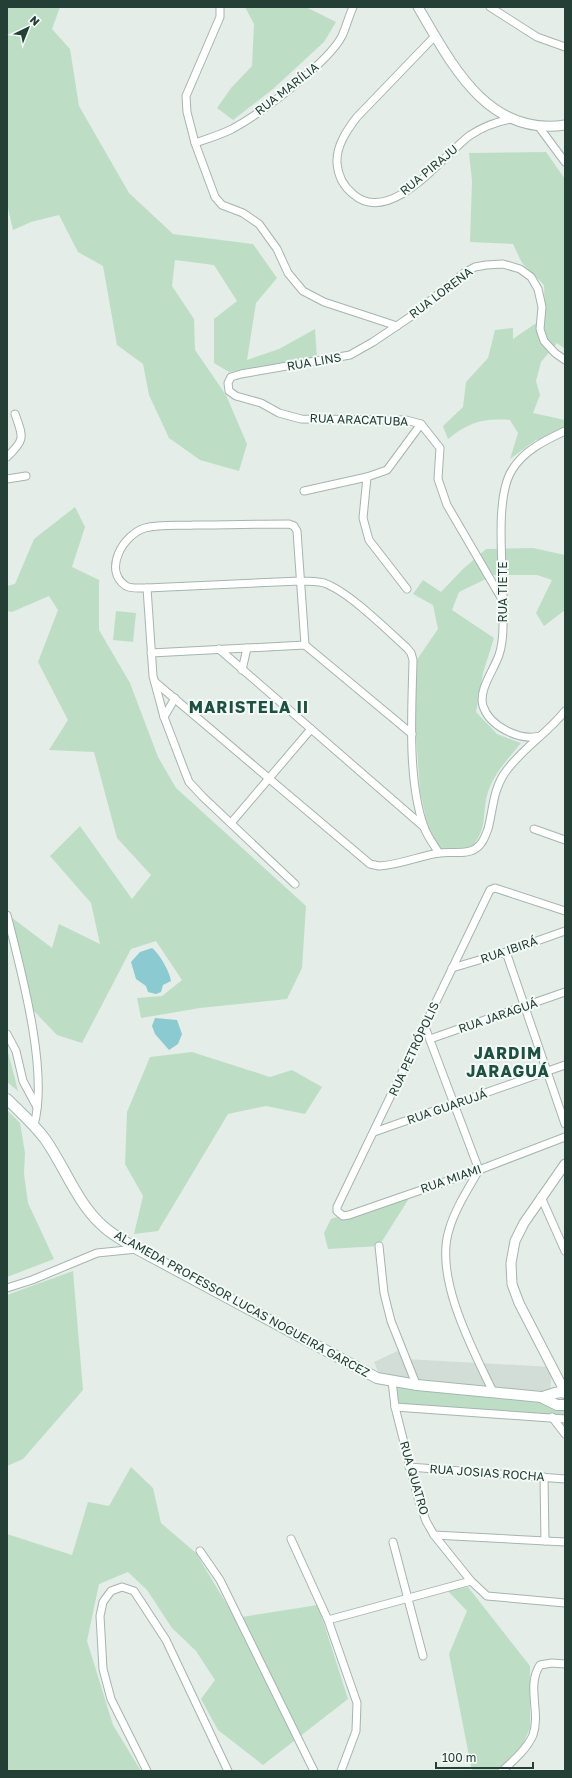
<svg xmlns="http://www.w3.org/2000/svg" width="572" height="1778" font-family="'Golos Text',sans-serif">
<rect width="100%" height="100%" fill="#e4ede8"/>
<polygon fill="#d2ddd7" points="402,1349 406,1359 552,1367 550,1396 381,1379 374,1362"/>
<g fill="#bddec4">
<polygon points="7,7 60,7 52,29 70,49 79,106 129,193 173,234 253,244 277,278 256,303 247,360 279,349 315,329 317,359 229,372 214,363 214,319 237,301 214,265 175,260 172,286 194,319 195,350 226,395 247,444 239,471 200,460 169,438 149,395 143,364 117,345 103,266 78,252 59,215 31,222 13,230 7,204"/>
<polygon points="245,7 306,7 336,22 324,42 273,89 233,120 217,108 231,88 252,66 254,24"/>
<path d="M 546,152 L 565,179 L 565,349 L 557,343 L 541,362 L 536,381 L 540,395 L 533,413 L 565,420 L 565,436 L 536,440 L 510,459 L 518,433 L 510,420 C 484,418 469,422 448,439 L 443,426 L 463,407 L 466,382 L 488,358 L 495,330 L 513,328 L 513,339 L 545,317 L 544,285 L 522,263 L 513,244 L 470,242 L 472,181 L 469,153 Z"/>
<polygon points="75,507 85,527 72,567 99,580 99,630 130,683 158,757 176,788 306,906 302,968 287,999 200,1008 141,1018 137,998 162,996 182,980 156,941 131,949 82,1043 57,1035 32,1009 11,917 52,948 59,924 100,944 91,903 50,856 80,826 132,899 151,875 117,838 94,752 49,750 68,720 38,662 58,610 49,596 12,612 7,611 7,586 15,584 34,539"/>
<path d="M 533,548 L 565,555 L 565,610 L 544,626 L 536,613 L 552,580 L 537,575 L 494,575 L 459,592 L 452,610 L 494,638 L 483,673 L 476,712 L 497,734 L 521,743 C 509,758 494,773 488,792 C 481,815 489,826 472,847 L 441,849 L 428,827 L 420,791 L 416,734 L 416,661 L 438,629 L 433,605 L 413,594 L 423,580 L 441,592 L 463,569 L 486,549 Z"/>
<polygon points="116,611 136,613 133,642 113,640"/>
<polygon points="7,1048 18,1091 7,1082"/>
<polygon points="192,1052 270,1077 292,1070 322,1087 305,1114 266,1106 228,1114 158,1231 134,1234 143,1196 125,1164 127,1112 150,1057"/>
<polygon points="7,1110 20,1123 25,1153 24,1174 28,1203 54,1259 7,1277"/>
<polygon points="413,1192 379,1246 328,1249 324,1233 331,1219"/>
<polygon points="73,1271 83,1390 23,1459 7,1466 7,1295"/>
<polygon points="393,1383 565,1405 565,1418 396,1405"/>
<polygon points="131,1467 153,1488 161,1523 196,1553 235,1618 318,1605 348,1699 263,1765 218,1730 201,1699 215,1680 196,1651 172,1628 147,1590 128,1572 99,1584 87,1641 113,1725 141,1771 7,1771 7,1534 72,1555 88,1502 109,1506"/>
<polygon points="468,1587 530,1666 530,1728 522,1746 498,1771 472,1771 449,1654 467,1611 448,1591"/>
</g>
<g fill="#8ccad1">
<path d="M 152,948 C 159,953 170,972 171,981 L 163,985 L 161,992 L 156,994 L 148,992 L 146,986 L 136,979 L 131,962 L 140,952 Z"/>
<polygon points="155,1018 177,1020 182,1034 178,1044 169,1050 155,1034 152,1026"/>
</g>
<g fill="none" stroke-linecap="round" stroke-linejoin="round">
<g stroke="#a6b5af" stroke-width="9">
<g id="minor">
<polyline points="220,7 220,17 186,96 187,112 195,143 215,197 222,205 243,213 259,224 277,249 288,273 303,291 324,302 397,326"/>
<polyline points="490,7 537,37 565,47"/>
<path d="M 435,36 L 357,117 C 347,130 336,146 337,163 C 338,176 343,186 353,194 C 390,227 442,157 469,136 C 482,127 495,122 511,119"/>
<polyline points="539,127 565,162"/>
<path d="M 195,143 C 207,139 220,135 232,129 C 260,114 328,63 342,36 C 346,27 349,16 353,7"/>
<path d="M 7,457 C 26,439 23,437 15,414"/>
<polyline points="367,477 363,518 369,540 407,589"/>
<polyline points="7,479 26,476"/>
<polyline points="304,491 367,477 387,470 421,424"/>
<polyline points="147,588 153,676 164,717 185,772 189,782 203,797 295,884"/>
<polyline points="503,601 447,505 438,479 440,448 421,424 406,420 301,419 279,413 261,403 236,396 229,391 228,383 231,377 241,374 350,355 373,342 413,315 464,273 475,267 486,265 503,264 520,269 531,277 538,289 542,307 540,329 544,341 555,353 565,360"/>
<path d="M 305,645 L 297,531 L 294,526 L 289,524 C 257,524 226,525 194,525 C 178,526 160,524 145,528 C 124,534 102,570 126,586 C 131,589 140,588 147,588 L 300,581 C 308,581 316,581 324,583 C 348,591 387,630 407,648 L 411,653 L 413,660 C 412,710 407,779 424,827 C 427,836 434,845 439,853"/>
<polyline points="219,649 424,827"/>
<polyline points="151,653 305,645 412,734"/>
<polyline points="242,670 247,648"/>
<path d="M 155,682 L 370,864 L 379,866 C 400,865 419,856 439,853 C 449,851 466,855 475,849 C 482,845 485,837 488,829 C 493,810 493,791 504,774 C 521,749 547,734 565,711"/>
<polyline points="164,717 175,698"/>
<path d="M 540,736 C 520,741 490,727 483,706 C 478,690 494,670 499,655 C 502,646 503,635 503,625 C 506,585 492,502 512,470 C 524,450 546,440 565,431"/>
<polyline points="231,823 311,729"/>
<polyline points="534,829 565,840"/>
<polyline points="565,911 495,888 490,890 337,1207 337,1211 343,1216 349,1215 479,1170 565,1137"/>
<path d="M 7,915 C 21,971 49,1071 34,1125"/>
<polyline points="506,952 565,1124"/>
<polyline points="452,968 506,952 565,931"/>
<path d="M 425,1027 L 479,1170 C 468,1189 455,1209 449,1230 C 434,1278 473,1350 493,1392"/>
<polyline points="7,1034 16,1051 23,1081 37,1107"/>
<polyline points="430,1039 565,992"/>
<polyline points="374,1132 565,1065"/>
<polyline points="541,1197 565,1251"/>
<polyline points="379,1246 384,1293 391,1321 416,1384"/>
<polyline points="7,1288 32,1280 97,1253 137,1249"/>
<polyline points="392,1381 395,1407 418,1498 426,1521 434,1535 471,1581 487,1596 565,1603"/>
<polyline points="395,1407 565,1419"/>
<polyline points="552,1417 565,1434"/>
<polyline points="409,1467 565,1479"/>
<polyline points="544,1477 545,1541"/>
<polyline points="434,1535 565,1542"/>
<polyline points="291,1539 328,1620 357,1703 356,1731 341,1771"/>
<polyline points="393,1542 423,1656"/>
<polyline points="200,1551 220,1580 314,1771"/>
<polyline points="328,1620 471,1581"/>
<polyline points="147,1771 111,1699 103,1669 100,1616 103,1602 111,1591 122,1587 134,1591 166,1640 228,1771"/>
<path d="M 502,1771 C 513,1761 527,1749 533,1735 C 541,1712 526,1686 540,1665 L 552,1663 L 565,1664"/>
</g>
</g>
<g stroke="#a6b5af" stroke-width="11">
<g id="tertiary">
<path d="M 418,7 C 451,63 487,137 565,125"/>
<polyline points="565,1164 524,1223 515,1241 511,1263 512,1284 519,1303 565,1392"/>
</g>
</g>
<g stroke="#a2b9b0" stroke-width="12">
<g id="secondary">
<path d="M 7,1099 C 20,1112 34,1124 45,1139 C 65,1167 77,1204 104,1227 C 114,1236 126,1242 137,1249 L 377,1378 L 417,1385 L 541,1397 C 549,1396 558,1390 565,1393"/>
<polyline points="541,1397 557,1405 565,1405"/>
</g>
</g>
<use href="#minor" stroke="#fff" stroke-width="7"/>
<use href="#tertiary" stroke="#fff" stroke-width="9"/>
<use href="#secondary" stroke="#fff" stroke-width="10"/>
</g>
<g text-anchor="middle" stroke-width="4" stroke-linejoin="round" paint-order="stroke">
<g font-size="12" fill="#233f36" stroke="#f4faf7">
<text transform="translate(287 89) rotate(-38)" y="4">RUA MARÍLIA</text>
<text transform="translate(429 170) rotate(-40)" y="4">RUA PIRAJU</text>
<text transform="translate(441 293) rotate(-37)" y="4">RUA LORENA</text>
<text transform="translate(314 362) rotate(-10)" y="4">RUA LINS</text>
<text transform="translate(359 420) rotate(2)" y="4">RUA ARACATUBA</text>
<text transform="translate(503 592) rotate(-90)" y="4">RUA TIETE</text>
<text transform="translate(509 950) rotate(-19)" y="4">RUA IBIRÁ</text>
<text transform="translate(498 1016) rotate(-19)" y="4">RUA JARAGUÁ</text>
<text transform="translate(414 1049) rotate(-65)" y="4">RUA PETRÓPOLIS</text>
<text transform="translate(447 1107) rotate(-19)" y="4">RUA GUARUJÁ</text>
<text transform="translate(451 1179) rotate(-19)" y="4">RUA MIAMI</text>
<text transform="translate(242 1304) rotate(29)" y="4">ALAMEDA PROFESSOR LUCAS NOGUEIRA GARCEZ</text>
<text transform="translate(487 1473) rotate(4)" y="4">RUA JOSIAS ROCHA</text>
<text transform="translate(414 1478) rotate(74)" y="4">RUA QUATRO</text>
</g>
<g font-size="16" font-weight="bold" letter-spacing="1" fill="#1f5142" stroke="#f4faf7">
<text x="249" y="713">MARISTELA II</text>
<text x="508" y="1059">JARDIM<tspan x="508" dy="18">JARAGUÁ</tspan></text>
</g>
</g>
<rect width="572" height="1778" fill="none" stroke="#233f36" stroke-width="16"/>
<g transform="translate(28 28) rotate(43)" stroke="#f4faf7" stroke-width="3" paint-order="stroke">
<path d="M0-3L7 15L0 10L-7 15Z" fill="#233f36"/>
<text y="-6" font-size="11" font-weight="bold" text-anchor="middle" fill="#233f36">N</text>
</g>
<path d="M436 1762v6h97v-6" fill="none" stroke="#233f36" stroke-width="2"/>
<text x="442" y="1762" font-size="12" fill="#233f36" stroke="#f4faf7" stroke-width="3" paint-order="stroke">100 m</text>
</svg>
